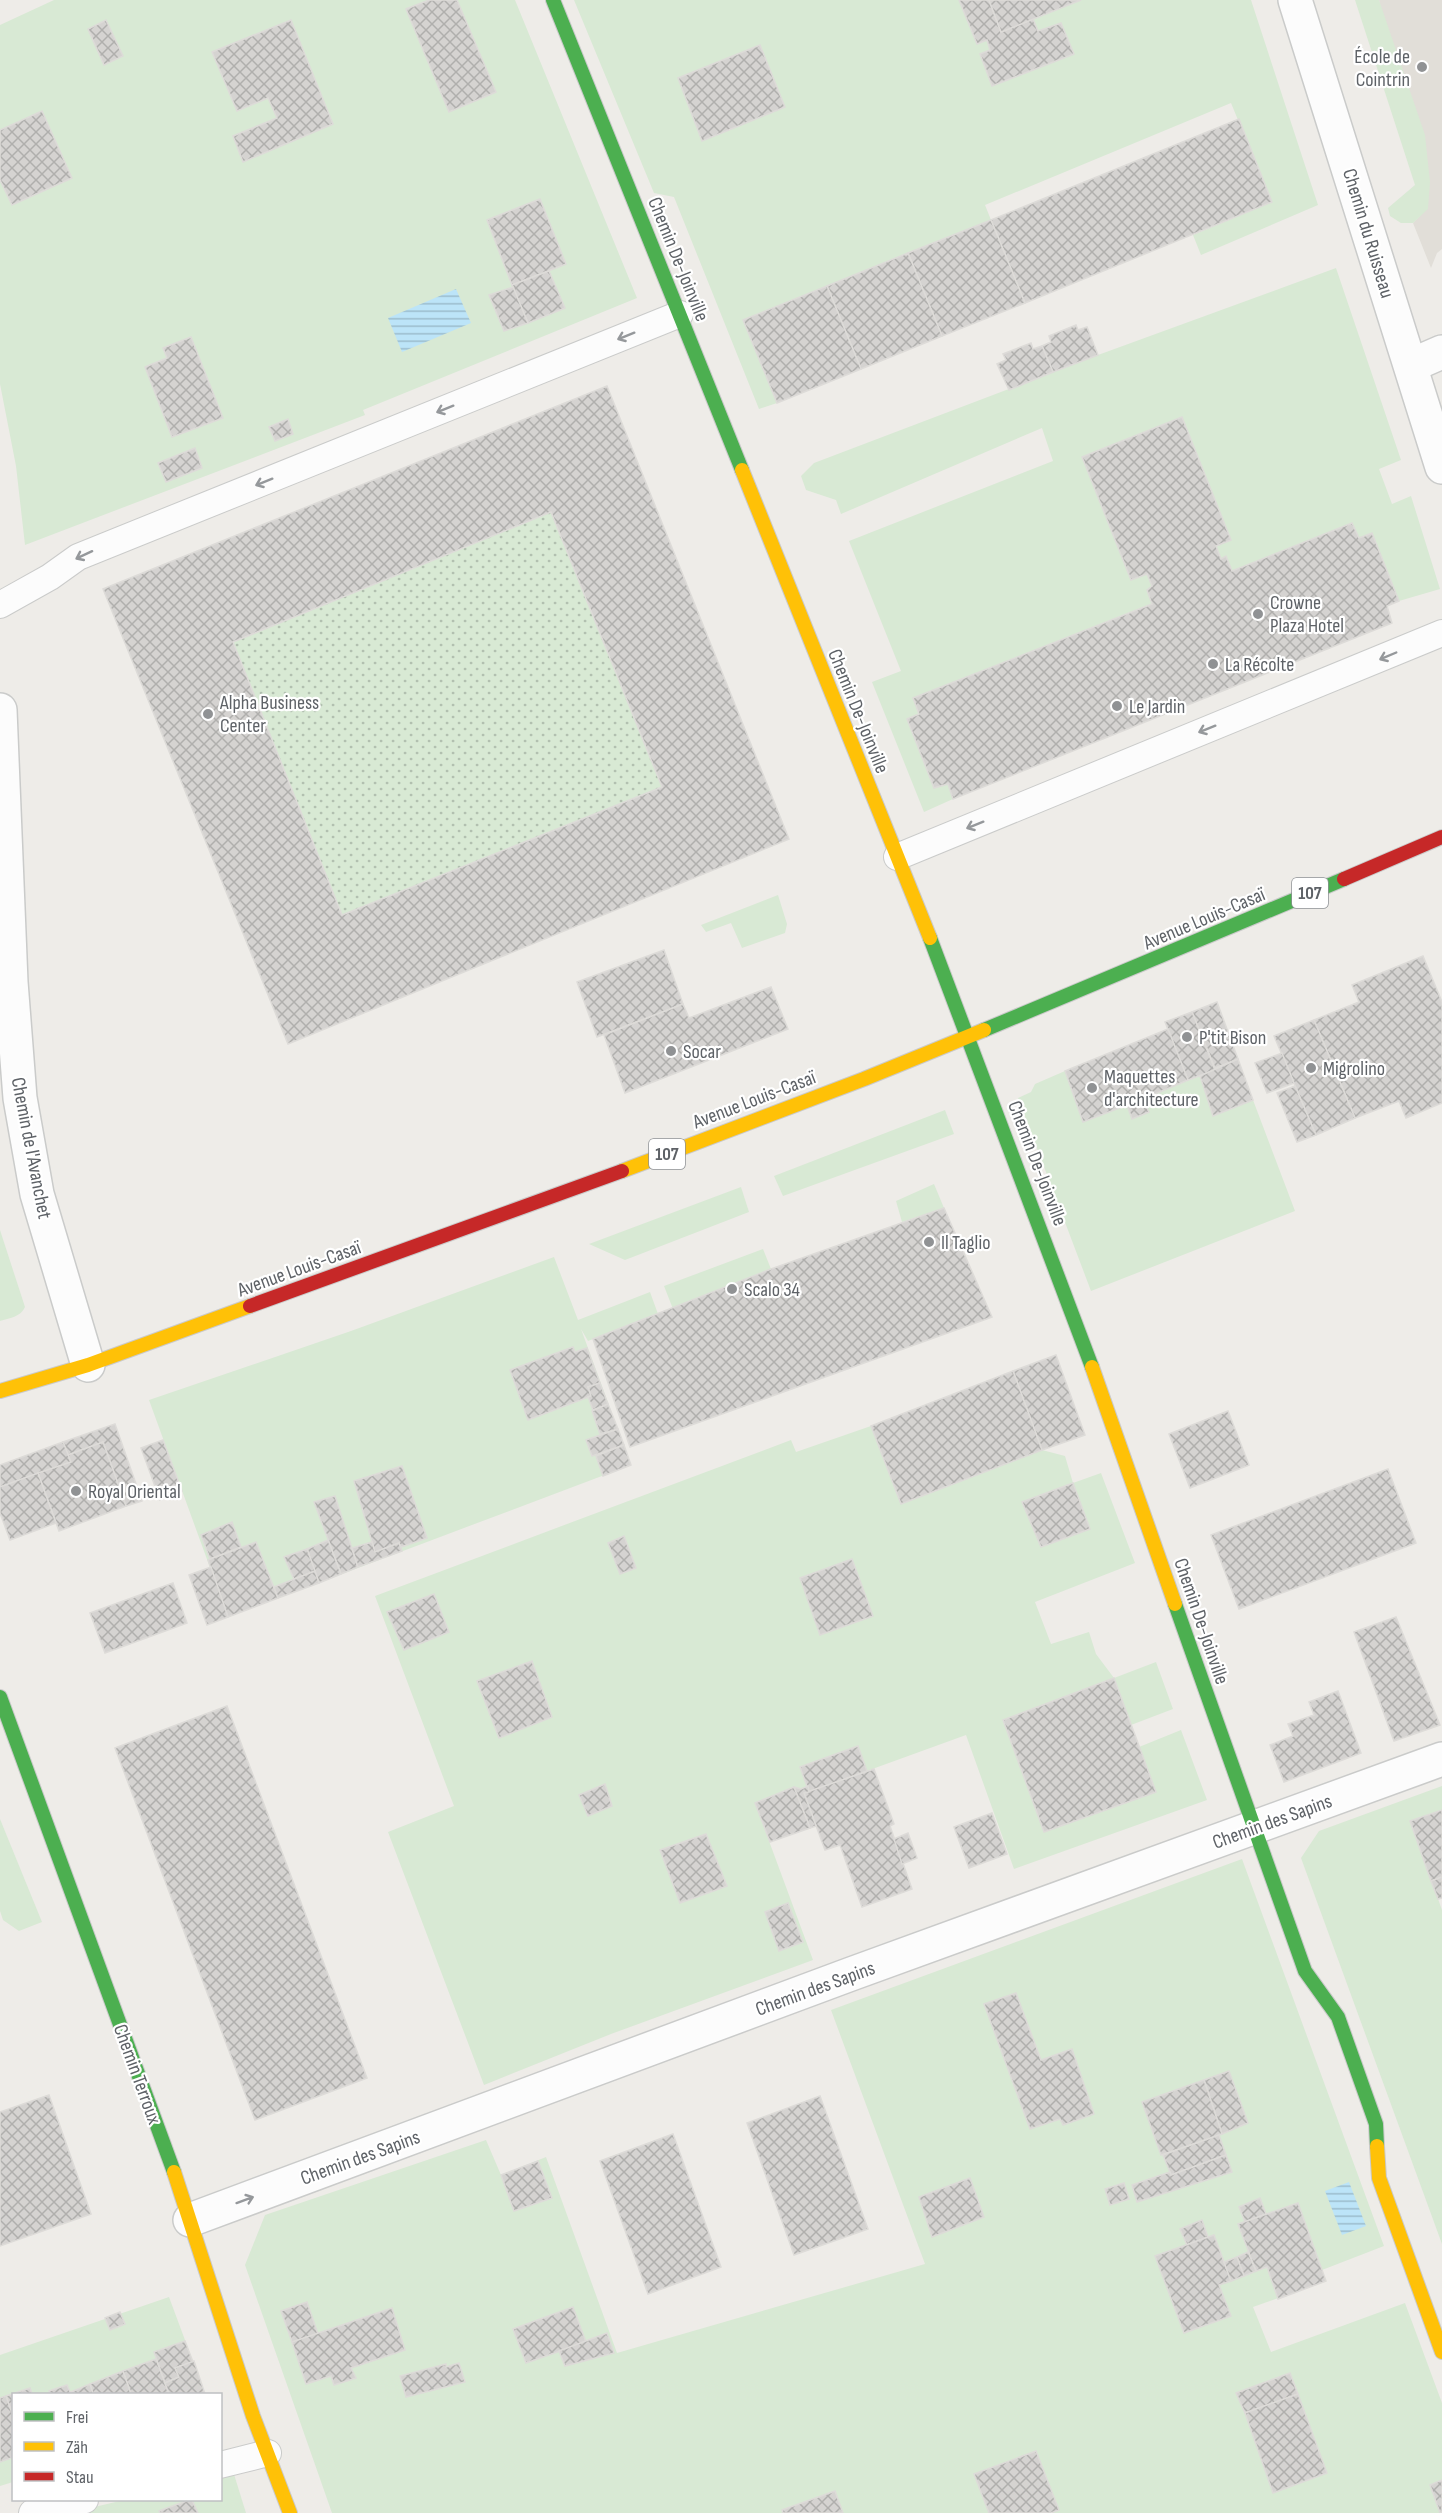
<svg xmlns="http://www.w3.org/2000/svg" width="1442" height="2513" font-family="'Sofia Sans Condensed',sans-serif">
<defs>
<pattern id="park-dots" width="8" height="8" patternUnits="userSpaceOnUse" patternTransform="scale(1.5)"><rect width="8" height="8" fill="#d8e9d4"/><path d="M2 2h.1M6 6h.1" fill="none" stroke="#b2c0b0" stroke-width="1.8" stroke-linecap="round"/></pattern>
<pattern id="water-rules" width="6" height="5" patternUnits="userSpaceOnUse" patternTransform="scale(1.5)"><rect width="6" height="5" fill="#bce4f8"/><path d="M0 2.5h6" fill="none" stroke="#9cbccd"/></pattern>
<pattern id="building-cross-hatch" width="8" height="8" patternUnits="userSpaceOnUse" patternTransform="scale(1.5)"><rect width="8" height="8" fill="#d5d3d1"/><path d="M0 0l8 8M0 8l8-8" fill="none" stroke="#b0afad"/></pattern>
</defs>
<rect width="100%" height="100%" fill="#eeece8"/>
<polygon fill="#e1ded8" points="1379,0 1442,0 1442,249 1437,253 1431,268 1413,223 1428,208"/>
<g fill="#d8e9d4">
<polygon points="54,0 515,0 637,298 363,410 365,415 25,545 16,466 0,384 0,25"/>
<polygon points="574,0 1251,0 1318,205 1201,255 1193,235 1272,202 1231,103 985,205 991,220 744,320 777,403 759,409 674,197 654,193"/>
<polygon points="1355,0 1379,0 1425,135 1430,182 1428,209 1413,223 1401,223 1390,216 1388,208 1415,185"/>
<polygon points="1336,268 1401,460 1379,469 1392,504 1411,496 1440,589 1399,601 1372,533 1359,538 1352,524 914,698 919,714 907,719 934,788 948,784 953,799 924,812 872,682 901,671 849,541 1053,461 1042,428 841,514 836,500 806,490 801,476 814,463 1098,355"/>
<polygon points="778,895 787,924 785,933 742,948 731,923 706,932 701,925"/>
<polygon points="1065,1071 1084,1121 1200,1076 1213,1116 1253,1100 1295,1211 1091,1291 1018,1098 1031,1092 1035,1084"/>
<polygon points="945,1110 954,1134 783,1196 774,1176"/>
<polygon points="934,1184 944,1208 902,1222 896,1201"/>
<polygon points="741,1187 749,1212 625,1260 589,1244"/>
<path d="M 0,1230 L 25,1307 C 21,1317 9,1318 0,1321 Z"/>
<polygon points="763,1249 771,1269 673,1309 664,1286"/>
<polygon points="554,1257 578,1320 650,1292 658,1314 588,1341 581,1329 631,1465 228,1617 149,1400 351,1331"/>
<polygon points="871,1426 901,1504 1042,1450 1065,1456 1073,1483 1101,1473 1135,1563 1035,1602 1051,1644 1089,1632 1096,1654 1114,1678 1156,1662 1173,1709 1131,1725 1114,1678 1003,1720 1044,1831 1155,1792 1139,1747 1181,1730 1207,1800 1014,1869 966,1735 809,1792 808,1786 801,1789 794,1787 755,1803 813,1960 611,2034 484,2085 388,1832 454,1806 375,1596 791,1440 796,1452"/>
<polygon points="1442,1786 1442,1810 1410,1821 1442,1910 1442,2244 1301,1858 1319,1831"/>
<polygon points="0,1819 42,1922 19,1931 3,1920 0,1911"/>
<polygon points="1242,1859 1384,2246 1322,2270 1326,2281 1253,2307 1271,2352 1405,2303 1442,2403 1442,2513 332,2513 245,2265 265,2215 486,2140 501,2175 546,2157 617,2353 925,2264 831,2010"/>
<polygon points="169,2297 205,2394 14,2394 13,2482 0,2486 0,2355"/>
<polygon points="233,2471 246,2513 69,2513 124,2500 220,2500 221,2474"/>
</g>
<polygon fill="url(#park-dots)" points="551,512 662,787 342,915 233,642"/>
<g fill="url(#water-rules)">
<polygon points="456,289 471,323 402,352 388,318"/>
<polygon points="1349,2182 1366,2226 1342,2235 1325,2191"/>
</g>
<g fill="url(#building-cross-hatch)" stroke="#dddbd8" stroke-width="1.5" fill-rule="evenodd">
<polygon points="429,0 457,0 496,92 449,112 406,9"/>
<polygon points="959,0 989,0 1001,32 1033,19 1038,31 1061,23 1074,54 992,86 980,54 990,50 987,40 977,44"/>
<polygon points="989,0 1081,0 1001,32"/>
<polygon points="106,20 123,56 104,65 88,29"/>
<polygon points="291,20 333,124 243,162 233,136 277,118 268,98 237,111 212,52"/>
<polygon points="760,45 785,107 702,141 678,78"/>
<polygon points="42,111 72,178 12,205 0,180 0,130"/>
<polygon points="1239,119 1272,202 1025,303 991,220"/>
<polygon points="540,199 566,264 512,285 487,220"/>
<polygon points="991,220 1025,303 942,336 908,253"/>
<polygon points="908,253 942,336 861,369 827,286"/>
<polygon points="549,271 565,308 528,323 512,285"/>
<polygon points="827,286 861,369 777,403 743,320"/>
<polygon points="513,287 528,323 504,331 489,295"/>
<polygon points="1076,325 1078,330 1087,327 1098,355 1053,372 1042,346 1051,342 1049,336"/>
<polygon points="191,337 223,418 172,437 145,367 167,358 163,348"/>
<polygon points="1031,343 1033,349 1042,346 1053,372 1009,390 997,364 1006,360 1003,354"/>
<path d="M 607,386 L 789,839 L 288,1044 L 103,589 ZM 551,512 L 662,787 L 342,915 L 233,642 Z"/>
<polygon points="1182,417 1231,540 1216,546 1221,559 1226,556 1232,571 1352,523 1359,538 1372,533 1399,601 1387,606 1392,623 953,799 948,784 934,788 907,719 919,714 913,698 1152,604 1147,590 1152,586 1147,574 1131,580 1082,457"/>
<polygon points="288,419 293,434 275,441 269,427"/>
<polygon points="195,448 202,468 166,482 158,463"/>
<polygon points="664,950 683,1004 597,1037 577,982"/>
<polygon points="1423,956 1442,1002 1442,1103 1406,1118 1399,1101 1355,1118 1314,1020 1359,1002 1352,985"/>
<polygon points="771,987 788,1029 625,1093 604,1035 683,1004 689,1018"/>
<polygon points="1217,1002 1238,1059 1215,1068 1192,1012"/>
<polygon points="1192,1012 1215,1070 1188,1080 1165,1022"/>
<polygon points="1314,1020 1355,1118 1316,1135 1274,1036"/>
<polygon points="1168,1029 1188,1080 1143,1099 1149,1112 1132,1119 1127,1105 1083,1122 1065,1071"/>
<polygon points="1282,1053 1294,1083 1267,1093 1255,1063"/>
<polygon points="1238,1059 1253,1100 1213,1116 1200,1076"/>
<polygon points="1295,1086 1316,1135 1297,1142 1277,1093"/>
<polygon points="944,1208 992,1317 630,1447 593,1339 771,1269"/>
<polygon points="573,1347 575,1352 587,1348 600,1383 588,1387 591,1396 528,1420 510,1370"/>
<polygon points="1056,1355 1085,1435 1042,1450 1013,1371"/>
<polygon points="1013,1371 1042,1450 901,1504 871,1426"/>
<polygon points="600,1383 608,1404 593,1410 588,1397 591,1396 588,1387"/>
<polygon points="608,1404 618,1429 600,1434 592,1411"/>
<polygon points="1228,1411 1249,1465 1190,1488 1169,1434"/>
<polygon points="115,1424 142,1501 126,1506 103,1442 68,1455 63,1442"/>
<polygon points="618,1429 624,1445 592,1456 586,1440"/>
<polygon points="163,1440 182,1491 160,1500 141,1448"/>
<polygon points="63,1442 71,1462 0,1487 0,1465"/>
<polygon points="103,1442 126,1506 59,1531 38,1473 71,1462 68,1455"/>
<polygon points="624,1445 631,1465 603,1476 596,1456"/>
<polygon points="402,1466 427,1538 401,1547 399,1543 375,1552 354,1481"/>
<polygon points="1388,1469 1416,1543 1239,1609 1211,1535"/>
<polygon points="38,1473 56,1523 10,1540 0,1513 0,1487"/>
<polygon points="1073,1483 1090,1529 1041,1547 1022,1502"/>
<polygon points="335,1496 358,1567 341,1574 314,1502"/>
<polygon points="232,1522 241,1547 210,1559 201,1535"/>
<polygon points="624,1536 636,1568 620,1574 608,1543"/>
<polygon points="328,1540 341,1574 319,1583 307,1549"/>
<polygon points="256,1542 278,1598 228,1617 208,1560"/>
<polygon points="372,1542 375,1552 399,1543 402,1551 358,1567 352,1548"/>
<polygon points="307,1549 315,1571 294,1579 284,1557"/>
<polygon points="852,1559 873,1616 820,1635 800,1578"/>
<polygon points="211,1567 228,1617 207,1625 189,1575"/>
<polygon points="315,1571 319,1583 278,1598 274,1587"/>
<polygon points="173,1583 187,1623 105,1653 90,1613"/>
<polygon points="434,1594 449,1632 404,1650 387,1612"/>
<polygon points="1396,1617 1440,1725 1394,1741 1354,1632"/>
<polygon points="532,1661 552,1717 499,1738 477,1681"/>
<polygon points="1114,1678 1156,1792 1044,1832 1003,1720"/>
<polygon points="1338,1691 1361,1753 1284,1782 1270,1745 1293,1736 1288,1724 1314,1715 1309,1702"/>
<polygon points="227,1706 367,2078 255,2120 115,1748"/>
<polygon points="858,1746 867,1771 809,1792 800,1767"/>
<polygon points="874,1769 894,1824 890,1826 912,1889 862,1907 840,1845 825,1850 804,1793"/>
<polygon points="605,1784 612,1806 588,1816 579,1795"/>
<polygon points="808,1786 809,1792 804,1793 816,1826 810,1828 794,1787 801,1789"/>
<polygon points="794,1787 810,1828 770,1842 755,1803"/>
<polygon points="1442,1810 1442,1877 1431,1881 1410,1821"/>
<polygon points="992,1813 1007,1854 969,1868 954,1827"/>
<polygon points="908,1833 917,1858 902,1864 894,1839"/>
<polygon points="706,1834 727,1886 680,1903 660,1850"/>
<polygon points="1442,1877 1442,1898 1438,1899 1431,1881"/>
<polygon points="788,1903 803,1942 779,1951 765,1912"/>
<polygon points="1016,1993 1041,2060 1072,2049 1094,2114 1063,2125 1060,2119 1030,2129 984,2004"/>
<polygon points="1229,2071 1248,2123 1222,2134 1204,2080"/>
<polygon points="1204,2080 1222,2134 1161,2155 1142,2102"/>
<polygon points="49,2095 91,2214 0,2246 0,2112"/>
<polygon points="820,2096 868,2229 794,2255 747,2123"/>
<polygon points="673,2134 721,2267 648,2294 600,2161"/>
<polygon points="1219,2135 1226,2155 1171,2175 1163,2155"/>
<polygon points="1226,2155 1232,2172 1137,2202 1132,2185 1170,2172 1171,2175"/>
<polygon points="538,2161 552,2198 514,2211 501,2175"/>
<polygon points="970,2178 984,2217 932,2237 919,2197"/>
<polygon points="1124,2183 1129,2199 1110,2205 1105,2189"/>
<polygon points="1260,2198 1266,2214 1245,2222 1239,2207"/>
<polygon points="1298,2203 1326,2281 1278,2299 1267,2267 1256,2271 1238,2224"/>
<polygon points="1202,2220 1208,2237 1187,2245 1180,2229"/>
<polygon points="1214,2235 1231,2281 1219,2285 1231,2316 1184,2333 1155,2256"/>
<polygon points="1248,2252 1256,2271 1244,2276 1237,2257"/>
<polygon points="1237,2257 1244,2276 1231,2281 1224,2262"/>
<polygon points="307,2302 318,2334 292,2342 281,2311"/>
<polygon points="573,2307 586,2342 526,2363 513,2329"/>
<polygon points="392,2308 405,2350 351,2368 356,2378 334,2385 331,2376 306,2384 292,2342"/>
<polygon points="120,2312 125,2324 110,2330 105,2318"/>
<polygon points="607,2333 614,2353 565,2366 559,2351"/>
<polygon points="185,2341 193,2362 175,2368 179,2377 165,2383 154,2352"/>
<polygon points="156,2359 169,2394 131,2394 123,2371"/>
<polygon points="194,2361 205,2394 169,2394 165,2383 179,2377 175,2368"/>
<polygon points="459,2363 465,2382 406,2397 400,2376 446,2364 446,2367"/>
<polygon points="123,2371 131,2394 93,2394 90,2384"/>
<polygon points="1290,2373 1298,2394 1245,2413 1236,2393"/>
<polygon points="90,2384 93,2394 72,2394 71,2392"/>
<polygon points="67,2385 71,2394 50,2394 49,2391"/>
<polygon points="30,2388 32,2394 14,2394 14,2419 6,2396"/>
<polygon points="1298,2394 1327,2473 1273,2493 1245,2413"/>
<polygon points="6,2396 14,2419 14,2457 0,2462 0,2398"/>
<polygon points="1036,2451 1059,2510 1051,2513 989,2513 974,2474"/>
<polygon points="1442,2480 1442,2513 1440,2513 1430,2485"/>
<polygon points="835,2491 843,2513 783,2513 782,2510"/>
<polygon points="189,2500 192,2500 198,2513 160,2513 159,2511"/>
</g>
<g fill="none" stroke-linecap="round" stroke-linejoin="round">
<g stroke="#cacbca" stroke-width="28">
<g id="lane">
<polyline points="0,605 50,577 78,557 680,314"/>
<polyline points="897,857 1442,633"/>
<polyline points="220,2465 268,2453"/>
<polyline points="32,2513 85,2500"/>
</g>
</g>
<g stroke="#cacbca" stroke-width="36">
<g id="street">
<polyline points="1295,0 1442,467"/>
<polyline points="1412,365 1442,352"/>
<polyline points="0,710 11,982 20,1098 37,1194 88,1365"/>
<polyline points="190,2220 851,1974 1442,1759"/>
</g>
</g>
<g stroke="#cacaca" stroke-width="16">
<g id="fast">
<polyline points="553,0 742,470"/>
<polyline points="930,938 1092,1367"/>
<polyline points="984,1030 1344,879"/>
<polyline points="1175,1604 1305,1971 1338,2017 1376,2124 1377,2146"/>
<polyline points="0,1697 174,2172"/>
</g>
</g>
<g stroke="#cacaca" stroke-width="16">
<g id="slow">
<polyline points="742,470 930,938"/>
<polyline points="622,1171 864,1079 984,1030"/>
<polyline points="1092,1367 1175,1604"/>
<polyline points="0,1391 88,1365 250,1306"/>
<polyline points="1377,2146 1379,2178 1442,2352"/>
<polyline points="174,2172 253,2416 290,2513"/>
</g>
</g>
<g stroke="#cacaca" stroke-width="16">
<g id="jam">
<polyline points="1344,879 1442,837"/>
<polyline points="250,1306 622,1171"/>
</g>
</g>
<use href="#lane" stroke="#fcfcfc" stroke-width="26"/>
<use href="#street" stroke="#fcfcfc" stroke-width="33"/>
<use href="#fast" stroke="#4caf50" stroke-width="14"/>
<use href="#slow" stroke="#ffc107" stroke-width="14"/>
<use href="#jam" stroke="#c62828" stroke-width="14"/>
</g>
<defs><path id="oneway-shaft" d="M-6 0H5M1.5-3L5.5 0L1.5 3" fill="none" stroke-width="1.6" stroke-linecap="round" stroke-linejoin="round" transform="scale(1.5)"/></defs>
<g stroke="#95989b">
<use href="#oneway-shaft" transform="translate(626 336) rotate(158)"/>
<use href="#oneway-shaft" transform="translate(445 409) rotate(158)"/>
<use href="#oneway-shaft" transform="translate(264 482) rotate(158)"/>
<use href="#oneway-shaft" transform="translate(84 555) rotate(155)"/>
<use href="#oneway-shaft" transform="translate(1388 656) rotate(157)"/>
<use href="#oneway-shaft" transform="translate(1207 729) rotate(158)"/>
<use href="#oneway-shaft" transform="translate(975 825) rotate(158)"/>
<use href="#oneway-shaft" transform="translate(245 2200) rotate(-20)"/>
</g>
<g fill="#909294" stroke="#fff" stroke-width="2">
<circle cx="1422" cy="67" r="6"/>
<circle cx="1258" cy="614" r="6"/>
<circle cx="1213" cy="664" r="6"/>
<circle cx="1117" cy="706" r="6"/>
<circle cx="208" cy="714" r="6"/>
<circle cx="1187" cy="1037" r="6"/>
<circle cx="671" cy="1051" r="6"/>
<circle cx="1311" cy="1068" r="6"/>
<circle cx="1092" cy="1088" r="6"/>
<circle cx="929" cy="1242" r="6"/>
<circle cx="732" cy="1289" r="6"/>
<circle cx="76" cy="1491" r="6"/>
</g>
<g text-anchor="middle" stroke-width="4.5" stroke-linejoin="round" paint-order="stroke">
<g fill="#fff" stroke="#8e9195" stroke-width="1.5">
<rect x="1292" y="878" width="36" height="30" rx="4.5"/>
<rect x="649" y="1139" width="36" height="30" rx="4.5"/>
</g>
<g font-size="18" font-weight="bold" fill="#5e6267">
<text x="1310" y="899">107</text>
<text x="667" y="1160">107</text>
</g>
<g font-size="20" fill="#5e6267" stroke="#fff" text-anchor="start">
<text x="1410" y="63" text-anchor="end">École de<tspan x="1410" dy="23">Cointrin</tspan></text>
<text x="1270" y="609">Crowne<tspan x="1270" dy="23">Plaza Hotel</tspan></text>
<text x="1225" y="671">La Récolte</text>
<text x="220" y="709">Alpha Business<tspan x="220" dy="23">Center</tspan></text>
<text x="1129" y="713">Le Jardin</text>
<text x="1199" y="1044">P'tit Bison</text>
<text x="683" y="1058">Socar</text>
<text x="1323" y="1075">Migrolino</text>
<text x="1104" y="1083">Maquettes<tspan x="1104" dy="23">d'architecture</tspan></text>
<text x="941" y="1249">Il Taglio</text>
<text x="744" y="1296">Scalo 34</text>
<text x="88" y="1498">Royal Oriental</text>
</g>
<g font-size="20" fill="#5e6267" stroke="#fff">
<text transform="translate(1369 233) rotate(73)" y="7">Chemin du Ruisseau</text>
<text transform="translate(679 259) rotate(68)" y="7">Chemin De-Joinville</text>
<text transform="translate(859 711) rotate(68)" y="7">Chemin De-Joinville</text>
<text transform="translate(1204 918) rotate(-23)" y="7">Avenue Louis-Casaï</text>
<text transform="translate(754 1099) rotate(-21)" y="7">Avenue Louis-Casaï</text>
<text transform="translate(32 1148) rotate(79)" y="7">Chemin de l'Avanchet</text>
<text transform="translate(1038 1163) rotate(69)" y="7">Chemin De-Joinville</text>
<text transform="translate(299 1268) rotate(-20)" y="7">Avenue Louis-Casaï</text>
<text transform="translate(1202 1621) rotate(71)" y="7">Chemin De-Joinville</text>
<text transform="translate(1272 1821) rotate(-20)" y="7">Chemin des Sapins</text>
<text transform="translate(815 1988) rotate(-20)" y="7">Chemin des Sapins</text>
<text transform="translate(138 2074) rotate(70)" y="7">Chemin Terroux</text>
<text transform="translate(360 2157) rotate(-20)" y="7">Chemin des Sapins</text>
</g>
</g>
<rect x="12" y="2393" width="210" height="108" fill="#ffffff" stroke="#bfc0c2" stroke-width="1.5"/>
<rect x="24" y="2412" width="30" height="9" fill="#4caf50" stroke="#bfc0c2" stroke-width="1.5"/>
<text x="66" y="2423" font-size="18" fill="#5e6267">Frei</text>
<rect x="24" y="2442" width="30" height="9" fill="#ffc107" stroke="#bfc0c2" stroke-width="1.5"/>
<text x="66" y="2453" font-size="18" fill="#5e6267">Zäh</text>
<rect x="24" y="2472" width="30" height="9" fill="#c62828" stroke="#bfc0c2" stroke-width="1.5"/>
<text x="66" y="2483" font-size="18" fill="#5e6267">Stau</text>
</svg>
